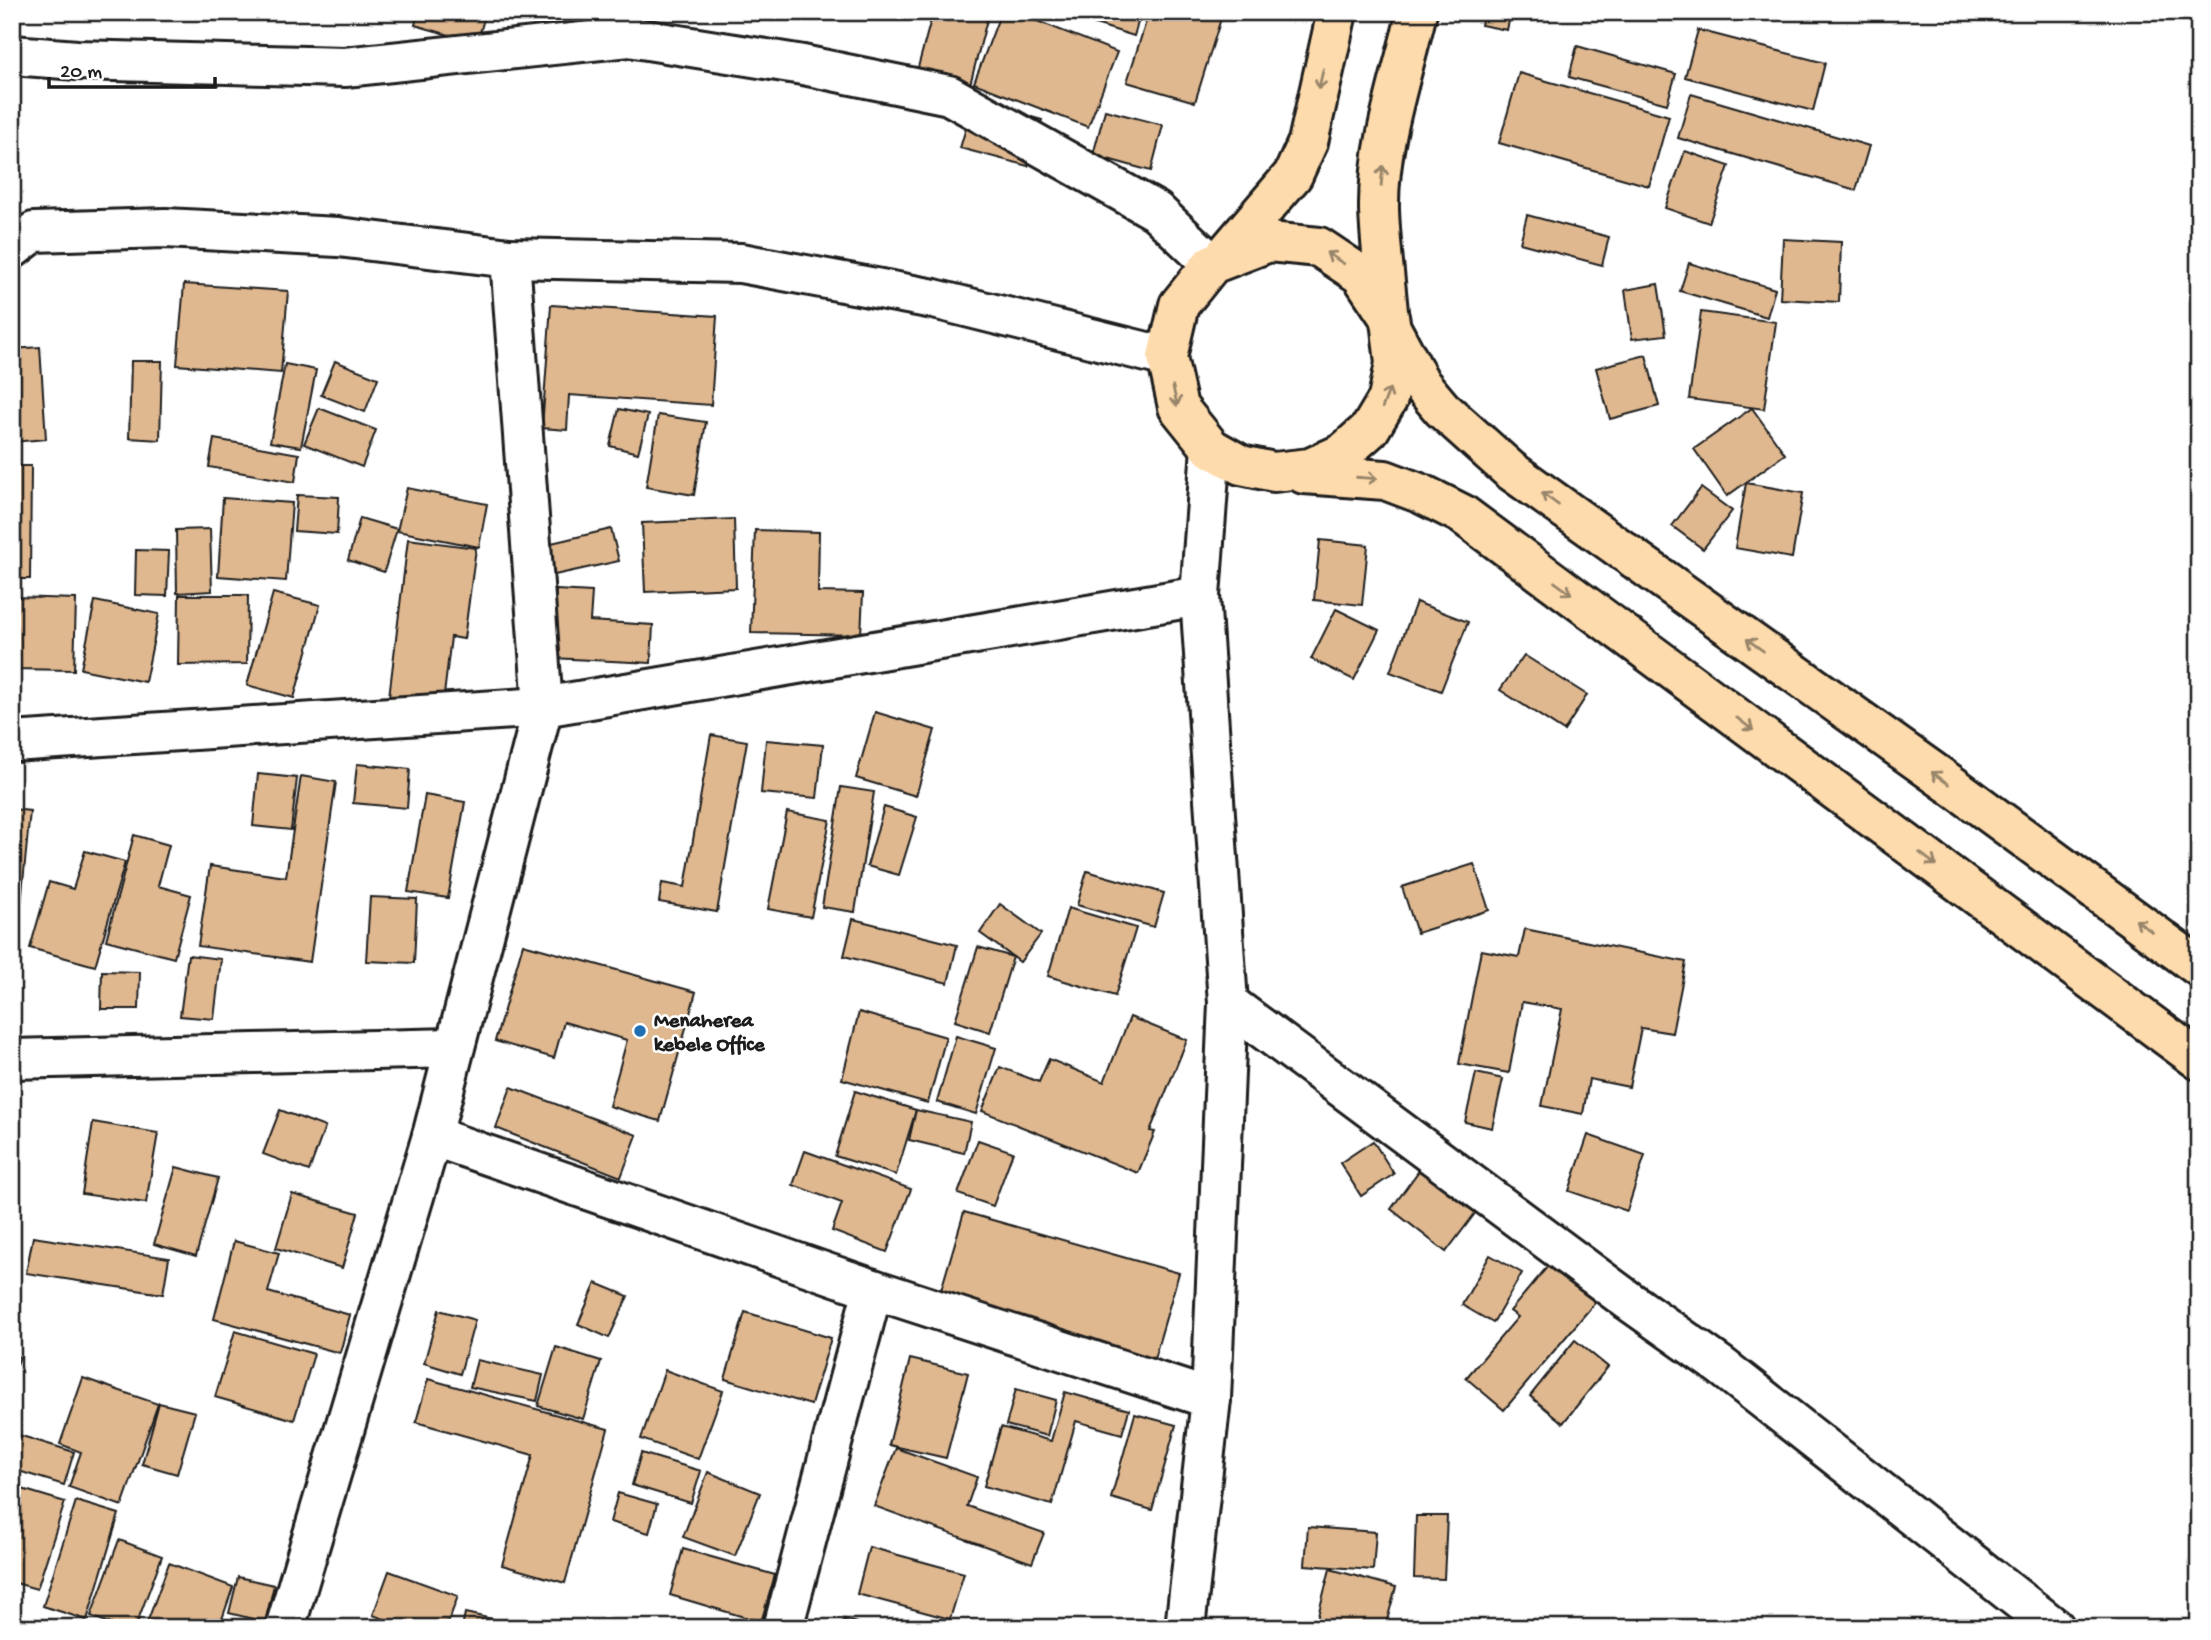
<svg xmlns="http://www.w3.org/2000/svg" width="2211" height="1640" font-family="'Gochi Hand',sans-serif">
<rect width="100%" height="100%" fill="#fff"/>
<filter id="ink" filterUnits="userSpaceOnUse"><feTurbulence type="fractalNoise" baseFrequency=".0143" numOctaves="2"/><feDisplacementMap in="SourceGraphic" scale="14" xChannelSelector="R" yChannelSelector="G"/><feConvolveMatrix kernelMatrix="1 2 1 2 8 2 1 2 1" color-interpolation-filters="sRGB"/></filter>
<g filter="url(#ink)">
<g fill="#dfb890" stroke="#1c1c1c" stroke-width="2">
<polygon points="418,12 486,12 477,43 415,25"/>
<polygon points="933,12 989,12 967,96 914,82"/>
<polygon points="1001,12 1014,12 1117,52 1088,127 974,83"/>
<polygon points="1095,12 1141,12 1134,36 1092,23"/>
<polygon points="1149,12 1223,12 1195,102 1127,82"/>
<polygon points="1484,12 1511,12 1507,30 1481,25"/>
<polygon points="1698,30 1825,63 1813,111 1685,77"/>
<polygon points="1577,46 1676,74 1667,104 1569,77"/>
<polygon points="1519,73 1669,116 1649,186 1499,143"/>
<polygon points="1691,94 1869,146 1856,190 1678,138"/>
<polygon points="974,101 1042,120 1028,166 960,148"/>
<polygon points="1105,110 1163,125 1151,171 1093,155"/>
<polygon points="1685,151 1729,166 1709,223 1665,208"/>
<polygon points="1527,215 1609,237 1602,265 1520,243"/>
<polygon points="1783,239 1841,242 1839,302 1780,299"/>
<polygon points="1689,263 1775,289 1767,317 1680,291"/>
<polygon points="184,284 288,291 281,373 177,365"/>
<polygon points="1658,284 1666,335 1632,339 1625,290"/>
<polygon points="551,305 717,316 711,405 569,395 567,430 542,428"/>
<polygon points="1701,312 1776,322 1764,409 1689,399"/>
<polygon points="40,347 46,439 12,442 12,349"/>
<polygon points="1646,355 1659,406 1610,419 1596,368"/>
<polygon points="131,361 162,361 160,440 129,438"/>
<polygon points="335,361 378,378 365,412 321,395"/>
<polygon points="285,364 316,370 301,447 270,442"/>
<polygon points="319,408 376,430 362,467 304,444"/>
<polygon points="1752,408 1785,454 1727,496 1694,449"/>
<polygon points="619,409 648,415 638,453 610,446"/>
<polygon points="658,415 706,422 694,495 646,487"/>
<polygon points="214,439 299,454 295,482 209,467"/>
<polygon points="12,466 31,466 30,579 12,579"/>
<polygon points="1746,483 1803,493 1792,558 1735,548"/>
<polygon points="407,488 487,504 479,547 397,531"/>
<polygon points="1701,488 1732,511 1703,549 1672,526"/>
<polygon points="297,495 339,497 337,534 294,531"/>
<polygon points="223,498 292,503 286,581 218,576"/>
<polygon points="360,518 397,529 384,572 348,560"/>
<polygon points="734,519 736,588 645,592 642,523"/>
<polygon points="210,529 212,591 177,593 176,530"/>
<polygon points="611,529 619,561 550,576 543,545"/>
<polygon points="755,530 819,532 818,592 863,593 861,635 751,633"/>
<polygon points="408,539 476,548 464,639 451,637 443,703 389,697"/>
<polygon points="1320,540 1368,545 1362,605 1314,600"/>
<polygon points="136,550 169,551 167,596 135,595"/>
<polygon points="556,590 592,592 590,621 653,625 651,663 552,658"/>
<polygon points="273,593 320,605 294,698 247,685"/>
<polygon points="179,595 248,595 247,664 178,665"/>
<polygon points="13,597 76,599 74,670 12,669"/>
<polygon points="95,601 159,614 145,682 81,669"/>
<polygon points="1416,602 1468,622 1441,691 1390,672"/>
<polygon points="1336,609 1379,630 1354,680 1311,659"/>
<polygon points="1524,655 1587,695 1564,731 1500,690"/>
<polygon points="875,712 935,730 916,796 856,778"/>
<polygon points="711,735 747,741 717,912 659,902 662,883 685,887"/>
<polygon points="766,740 823,745 817,798 761,793"/>
<polygon points="357,764 410,769 407,808 353,803"/>
<polygon points="258,774 297,778 291,830 253,826"/>
<polygon points="301,776 336,782 310,962 198,946 210,866 286,877"/>
<polygon points="841,787 874,792 855,912 822,907"/>
<polygon points="425,795 465,802 448,898 408,892"/>
<polygon points="884,807 917,817 899,875 867,866"/>
<polygon points="12,809 30,811 17,944 12,943"/>
<polygon points="787,812 830,820 811,917 768,909"/>
<polygon points="134,835 169,845 158,886 191,895 174,958 106,940"/>
<polygon points="85,851 125,862 95,966 30,948 49,882 73,889"/>
<polygon points="1474,864 1489,910 1417,933 1402,887"/>
<polygon points="1087,871 1164,893 1154,927 1077,905"/>
<polygon points="370,897 417,899 414,963 366,961"/>
<polygon points="1000,904 1041,934 1020,962 980,933"/>
<polygon points="1068,908 1136,928 1115,996 1048,976"/>
<polygon points="853,919 957,945 948,983 844,956"/>
<polygon points="1525,929 1686,962 1672,1033 1641,1028 1629,1087 1589,1079 1583,1114 1542,1106 1562,1009 1522,1002 1509,1073 1459,1064 1481,950 1519,957"/>
<polygon points="523,944 696,992 660,1121 609,1106 627,1040 564,1022 554,1058 495,1041"/>
<polygon points="12,947 17,948 12,990"/>
<polygon points="978,947 1013,957 990,1032 955,1021"/>
<polygon points="188,955 221,959 214,1019 180,1016"/>
<polygon points="102,971 140,972 139,1009 101,1009"/>
<polygon points="859,1012 946,1037 928,1103 842,1079"/>
<polygon points="1130,1017 1187,1040 1150,1131 1155,1132 1138,1173 982,1111 1000,1067 1039,1082 1049,1059 1104,1082"/>
<polygon points="956,1036 996,1048 976,1114 937,1102"/>
<polygon points="1476,1073 1503,1079 1492,1128 1465,1122"/>
<polygon points="511,1087 637,1135 621,1177 496,1128"/>
<polygon points="855,1091 916,1110 896,1175 835,1156"/>
<polygon points="280,1110 325,1127 309,1171 263,1154"/>
<polygon points="916,1110 971,1122 964,1153 909,1140"/>
<polygon points="93,1122 158,1133 146,1203 82,1194"/>
<polygon points="1588,1135 1645,1155 1627,1211 1569,1191"/>
<polygon points="978,1140 1013,1152 993,1206 958,1194"/>
<polygon points="1373,1141 1394,1174 1361,1196 1340,1163"/>
<polygon points="805,1151 911,1189 887,1252 832,1231 842,1203 793,1185"/>
<polygon points="1426,1161 1482,1204 1446,1252 1391,1209"/>
<polygon points="176,1167 218,1178 196,1256 154,1244"/>
<polygon points="292,1194 358,1213 342,1268 276,1248"/>
<polygon points="964,1212 1179,1273 1154,1359 939,1297"/>
<polygon points="33,1237 169,1258 163,1294 26,1273"/>
<polygon points="234,1241 279,1253 268,1292 350,1315 340,1353 214,1319"/>
<polygon points="1490,1255 1522,1273 1493,1323 1462,1305"/>
<polygon points="1553,1260 1598,1299 1504,1410 1466,1378 1518,1317 1510,1311"/>
<polygon points="596,1283 628,1296 609,1338 578,1324"/>
<polygon points="439,1310 475,1320 460,1374 424,1363"/>
<polygon points="745,1312 831,1338 811,1405 725,1379"/>
<polygon points="235,1331 314,1354 294,1420 215,1397"/>
<polygon points="1575,1340 1608,1367 1563,1423 1530,1396"/>
<polygon points="556,1347 601,1361 583,1419 538,1406"/>
<polygon points="12,1354 20,1357 12,1377"/>
<polygon points="910,1359 968,1373 946,1458 889,1445"/>
<polygon points="477,1360 543,1375 537,1401 470,1387"/>
<polygon points="665,1370 723,1391 698,1459 641,1439"/>
<polygon points="83,1378 158,1404 122,1506 69,1487 81,1452 60,1444"/>
<polygon points="428,1379 608,1429 565,1583 502,1565 533,1455 416,1422"/>
<polygon points="1016,1389 1056,1400 1047,1436 1006,1425"/>
<polygon points="1065,1392 1129,1410 1122,1434 1076,1421 1052,1505 984,1486 1001,1427 1051,1441"/>
<polygon points="159,1403 195,1412 177,1474 142,1464"/>
<polygon points="1135,1414 1176,1425 1152,1510 1111,1498"/>
<polygon points="12,1433 74,1452 64,1485 12,1469"/>
<polygon points="896,1448 977,1477 967,1506 1044,1533 1032,1563 874,1506"/>
<polygon points="641,1453 701,1471 691,1503 632,1485"/>
<polygon points="708,1472 760,1493 735,1556 683,1537"/>
<polygon points="12,1486 65,1502 37,1589 12,1582"/>
<polygon points="618,1493 657,1504 649,1533 610,1522"/>
<polygon points="76,1501 119,1514 87,1620 43,1606"/>
<polygon points="1416,1516 1447,1516 1444,1579 1414,1578"/>
<polygon points="1308,1527 1376,1532 1373,1570 1305,1565"/>
<polygon points="119,1540 162,1556 135,1628 121,1628 91,1616"/>
<polygon points="869,1547 964,1573 950,1619 857,1594"/>
<polygon points="683,1549 775,1575 761,1622 670,1595"/>
<polygon points="169,1563 233,1587 219,1628 160,1628 147,1623"/>
<polygon points="1330,1569 1396,1587 1385,1628 1334,1628 1316,1623"/>
<polygon points="389,1571 458,1596 446,1628 408,1628 373,1615"/>
<polygon points="238,1577 274,1585 265,1622 229,1613"/>
<polygon points="465,1613 515,1624 514,1628 462,1628"/>
<polygon points="844,1619 872,1628 841,1628"/>
</g>
<g fill="none" stroke-linecap="round" stroke-linejoin="round">
<g stroke="#1c1c1c" stroke-width="44">
<g id="minor">
<polyline points="12,55 77,60 345,67 629,37 803,65 949,95 1156,211 1212,264"/>
<polyline points="12,249 34,232 165,228 338,237 510,258 741,263 934,299 1167,357"/>
<polyline points="12,742 543,707 1200,596"/>
<polyline points="1228,1003 1629,1301 1721,1366 2055,1628"/>
<polyline points="12,1059 453,1048"/>
<polyline points="432,1136 873,1289 1211,1399"/>
<polyline points="285,1628 432,1136 543,707 510,258"/>
<polyline points="783,1628 873,1289"/>
<polyline points="1185,1628 1211,1399 1228,1003 1200,596 1211,448"/>
</g>
</g>
<g stroke="#1c1c1c" stroke-width="44">
<g id="major">
<polyline points="1222,258 1293,175 1308,142 1337,12"/>
<path d="M 1388,312 C 1385,278 1380,243 1379,209 C 1378,143 1402,76 1417,12"/>
<polyline points="1391,328 1395,363 1388,399 1370,429 1343,453 1310,468 1274,472 1241,465 1211,448 1178,407 1167,357 1179,305 1212,264 1269,242 1319,247 1361,275 1389,317 1391,328 1421,384 1442,409 1510,470 1957,789 2199,967"/>
<polyline points="1304,474 1385,480 1422,494 1462,514 2199,1060"/>
</g>
</g>
<use href="#minor" stroke="#fff" stroke-width="38"/>
<use href="#major" stroke="#fedbac" stroke-width="38"/>
</g>
<defs><path id="oneway-shaft" d="M-6 0H5M1.5-3L5.5 0L1.5 3" fill="none" stroke-width="1.6" stroke-linecap="round" stroke-linejoin="round" transform="scale(1.75)"/></defs>
<g stroke="#98856b">
<use href="#oneway-shaft" transform="translate(1321 79) rotate(103)"/>
<use href="#oneway-shaft" transform="translate(1382 176) rotate(-85)"/>
<use href="#oneway-shaft" transform="translate(1335 258) rotate(-147)"/>
<use href="#oneway-shaft" transform="translate(1175 396) rotate(77)"/>
<use href="#oneway-shaft" transform="translate(1386 398) rotate(-69)"/>
<use href="#oneway-shaft" transform="translate(1367 478) rotate(4)"/>
<use href="#oneway-shaft" transform="translate(1550 499) rotate(-144)"/>
<use href="#oneway-shaft" transform="translate(1563 588) rotate(36)"/>
<use href="#oneway-shaft" transform="translate(1755 645) rotate(-144)"/>
<use href="#oneway-shaft" transform="translate(1745 724) rotate(37)"/>
<use href="#oneway-shaft" transform="translate(1940 778) rotate(-144)"/>
<use href="#oneway-shaft" transform="translate(1928 859) rotate(37)"/>
<use href="#oneway-shaft" transform="translate(2144 926) rotate(-144)"/>
</g>
</g>
<circle fill="#1f6fb2" stroke="#fff" stroke-width="2.5" cx="640" cy="1031" r="7"/>
<g text-anchor="middle" stroke-width="5" stroke-linejoin="round" paint-order="stroke">
<g font-size="21" font-weight="bold" fill="#1c1c1c" stroke="#fff" text-anchor="start">
<text x="654" y="1026">Menaherea<tspan x="654" dy="24">kebele Office</tspan></text>
</g>
</g>
<rect width="2211" height="1640" fill="none" stroke="#fff" stroke-width="42"/>
<rect x="21" y="21" width="2169" height="1598" fill="none" stroke="#1c1c1c" stroke-width="2.5" filter="url(#ink)"/>
<path d="M49 77v10h166v-10" fill="none" stroke="#1c1c1c" stroke-width="3.5"/>
<text x="60" y="77" font-size="21" fill="#1c1c1c" stroke="#ffffff" stroke-width="5" paint-order="stroke">20 m</text>
</svg>
